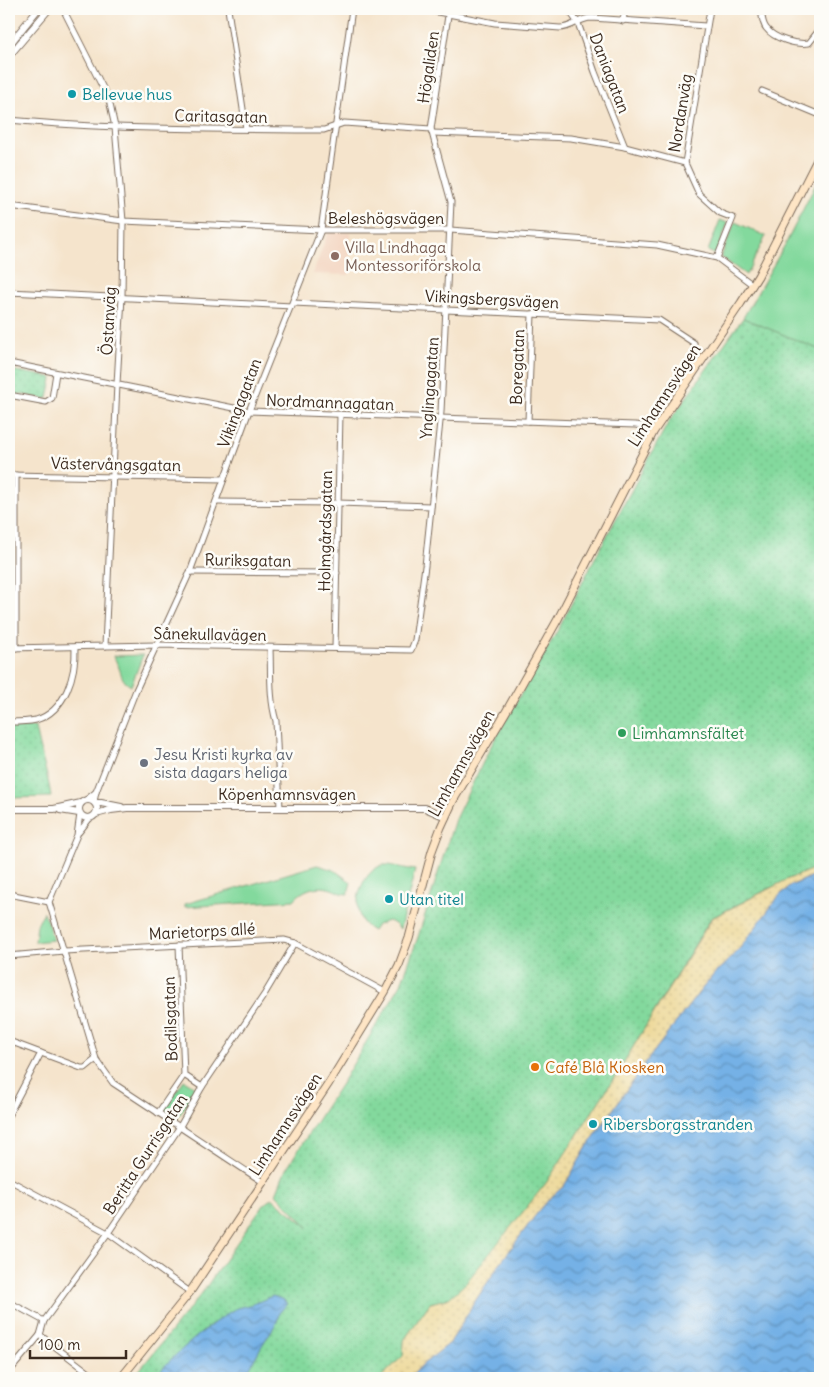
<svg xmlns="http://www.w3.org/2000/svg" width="829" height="1387" font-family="Delius,sans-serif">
<defs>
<pattern id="sand-dots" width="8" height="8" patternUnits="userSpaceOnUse" patternTransform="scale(1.25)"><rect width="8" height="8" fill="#eeda9e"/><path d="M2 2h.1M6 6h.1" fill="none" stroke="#cdbb88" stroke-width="1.8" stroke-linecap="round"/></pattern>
<pattern id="park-dots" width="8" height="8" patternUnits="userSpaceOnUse" patternTransform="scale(1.25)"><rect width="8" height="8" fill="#83d99d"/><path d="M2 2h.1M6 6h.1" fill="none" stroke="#72ba87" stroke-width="1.8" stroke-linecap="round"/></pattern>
<pattern id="water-waves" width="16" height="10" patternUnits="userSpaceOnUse" patternTransform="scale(1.25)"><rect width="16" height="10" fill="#74b1e6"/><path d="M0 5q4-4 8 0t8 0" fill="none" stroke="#6090ba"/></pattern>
</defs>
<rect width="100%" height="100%" fill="#fdfcf7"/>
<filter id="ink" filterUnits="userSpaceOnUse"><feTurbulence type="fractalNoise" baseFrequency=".02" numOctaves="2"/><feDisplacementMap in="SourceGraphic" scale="10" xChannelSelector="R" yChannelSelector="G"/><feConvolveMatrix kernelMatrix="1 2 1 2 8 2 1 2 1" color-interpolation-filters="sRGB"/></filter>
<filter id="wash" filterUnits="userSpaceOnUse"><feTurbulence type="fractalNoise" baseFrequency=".0096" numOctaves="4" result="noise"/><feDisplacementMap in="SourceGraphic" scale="20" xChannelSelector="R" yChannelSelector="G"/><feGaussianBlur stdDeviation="1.12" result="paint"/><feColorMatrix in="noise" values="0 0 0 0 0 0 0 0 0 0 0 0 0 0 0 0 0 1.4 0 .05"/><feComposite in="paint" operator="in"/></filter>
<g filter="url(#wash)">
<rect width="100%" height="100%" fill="#f5e4cc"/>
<polygon fill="#f3d4bf" points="331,232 351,233 349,275 313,274 327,235"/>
<g fill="#83d99d" stroke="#5f825e">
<polygon points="820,176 820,350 743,318 786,243"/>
<polygon points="720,220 728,223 716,255 708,251"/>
<polygon points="735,222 766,236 746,275 721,257"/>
<path d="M 143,655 L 131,686 C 122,681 122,676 119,668 C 118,663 115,661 114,656 Z"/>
<path d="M 317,865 L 334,870 L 351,882 L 348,894 C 340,894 336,890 328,888 C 315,885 302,890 294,900 L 185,907 L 185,904 Z"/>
<path d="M 382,865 L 388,865 L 415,870 L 400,929 L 395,924 L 388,921 L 377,925 L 373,931 C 347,918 357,875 382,865 Z"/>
<polygon points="44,912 53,940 35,942 37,925"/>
<polygon points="184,1080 197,1088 177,1119 164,1110"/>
</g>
<polygon fill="url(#sand-dots)" stroke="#94825e" points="820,866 820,873 790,886 779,896 737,952 714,974 697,995 646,1062 587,1147 564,1186 550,1198 535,1216 501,1262 472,1306 450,1343 422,1365 410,1378 380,1378 403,1356 404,1340 430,1303 449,1298 546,1183 616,1075 712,918 788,879"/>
<g fill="url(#park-dots)" stroke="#5f825e">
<polygon points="743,318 820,350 820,866 788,879 711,918 616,1075 546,1183 465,1284 449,1298 430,1303 404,1340 403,1356 380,1378 133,1378 202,1293 263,1205 272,1198 308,1227 276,1194 286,1169 344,1079 401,984 418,937 455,819 491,746 560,626 598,552 668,423"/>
<polygon points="10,370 51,377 52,379 48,398 45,399 9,392"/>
<path d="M 35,727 C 39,751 48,773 51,797 L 9,798 L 9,729 Z"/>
</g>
<g fill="url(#water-waves)" stroke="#586e82">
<polygon points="820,873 820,1378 410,1378 422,1365 450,1343 472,1306 501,1262 535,1216 550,1198 564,1186 587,1147 646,1062 697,995 714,974 737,952 779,896 790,886"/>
<path d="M 273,1296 L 284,1300 L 287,1304 L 279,1313 L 277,1322 L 261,1347 L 248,1371 L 241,1378 L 155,1378 C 165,1361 215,1320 233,1310 C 240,1306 248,1306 255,1303 C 262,1301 266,1298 273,1296 Z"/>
</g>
</g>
<g filter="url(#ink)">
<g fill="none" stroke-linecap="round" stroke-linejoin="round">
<g stroke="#7c6b5b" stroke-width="7">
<g id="minor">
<polyline points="63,9 109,100 115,127 123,221 122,297 117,384 105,646"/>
<polyline points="228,9 246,129"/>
<path d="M 422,9 L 495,23 L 560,28 C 572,28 579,18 592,18 L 706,26"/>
<polyline points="568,9 578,23 595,72 625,147"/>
<polyline points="710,9 685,163 699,194 720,213 733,218 717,258"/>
<path d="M 761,9 C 762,15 762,23 766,28 C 774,39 796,45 809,43 L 820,29"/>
<polyline points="623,21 625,9"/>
<polyline points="762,91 820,115"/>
<path d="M 9,120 C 113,130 219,129 324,130 L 344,123 L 431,129"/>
<polyline points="432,133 571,138 625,147 685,163"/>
<polyline points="9,206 123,221 321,230 450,230 657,245 717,258 753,285"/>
<polyline points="9,292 292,306"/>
<polyline points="293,303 659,320 694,343"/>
<polyline points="9,363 249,411 635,425 643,426 654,431"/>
<polyline points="9,395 46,402 52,398 56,373"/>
<polyline points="528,421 532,314"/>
<polyline points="9,475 224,479"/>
<polyline points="216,502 338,503 431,506"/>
<polyline points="190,572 337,573"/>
<polyline points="9,648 156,645 411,650 415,640 425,566 441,412 451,202 431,129 449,9"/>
<polyline points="16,648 16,475"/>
<path d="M 270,648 C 271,672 269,697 276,721 L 280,808"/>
<polyline points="335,648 340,414"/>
<path d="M 9,722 C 18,722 27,722 36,720 C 66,711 76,674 75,647"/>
<polyline points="86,800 96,792"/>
<polyline points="94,802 96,792 136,690 190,572 249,411 321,230 352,9"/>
<polyline points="80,814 77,835 49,902 96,1059 113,1083 263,1182"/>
<polyline points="79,832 90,818"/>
<polyline points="9,894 49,902"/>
<polyline points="9,956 64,951 284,940 295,943 385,992"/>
<polyline points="9,1041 81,1068 85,1068 96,1059"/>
<polyline points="184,1075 202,1087"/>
<polyline points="158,1113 184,1075 179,945"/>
<polyline points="9,1114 41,1053"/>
<polyline points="9,1180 108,1233 190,1292"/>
<polyline points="9,1302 44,1321"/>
<polyline points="40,1335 96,1378"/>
<polyline points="9,1372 40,1335 44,1321 108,1233 179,1128 202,1087 264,995 295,943"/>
</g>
</g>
<g stroke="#7c6b5b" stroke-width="8">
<g id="tertiary">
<polyline points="9,45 38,9"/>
<polyline points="9,56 49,9"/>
<circle cx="88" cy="809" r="9"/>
<polyline points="95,803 101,803 121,807"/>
<polyline points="9,809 54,809 81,803"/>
<polyline points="60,810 79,813"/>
<polyline points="96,814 111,810 127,808 425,808 446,817"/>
</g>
</g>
<g stroke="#7c6b5b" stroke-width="9">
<polyline id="secondary" points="121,1378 190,1292 329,1083 385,992 399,965 409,938 432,851 441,827 453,801 507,710 558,619 654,431 741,303 758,276 820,154"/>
</g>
<use href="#minor" stroke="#fff" stroke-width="5"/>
<use href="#tertiary" stroke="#fff" stroke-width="6"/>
<use href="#secondary" stroke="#fee5c5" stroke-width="7"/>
</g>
</g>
<g fill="#0f9aa8" stroke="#fdfcf7" stroke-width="2">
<circle cx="72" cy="94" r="5"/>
<circle cx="389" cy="899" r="5"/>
<circle cx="593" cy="1124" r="5"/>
</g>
<circle fill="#8d6e63" stroke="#fdfcf7" stroke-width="2" cx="335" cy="256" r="5"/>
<circle fill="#2e9e5b" stroke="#fdfcf7" stroke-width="2" cx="622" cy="733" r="5"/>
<circle fill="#6b7280" stroke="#fdfcf7" stroke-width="2" cx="144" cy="763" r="5"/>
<circle fill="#e8710a" stroke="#fdfcf7" stroke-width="2" cx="535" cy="1067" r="5"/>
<g text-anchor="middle" stroke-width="5" stroke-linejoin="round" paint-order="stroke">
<g font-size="16" fill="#3b2a1e" stroke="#fdfcf7">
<text transform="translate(428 67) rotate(-82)" y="6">Högaliden</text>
<text transform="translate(610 73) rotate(69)" y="6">Daniagatan</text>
<text transform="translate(680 113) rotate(-81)" y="6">Nordanväg</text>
<text transform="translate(221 116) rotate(1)" y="6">Caritasgatan</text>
<text x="386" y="224">Beleshögsvägen</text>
<text transform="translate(492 299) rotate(3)" y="6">Vikingsbergsvägen</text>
<text transform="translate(108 321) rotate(-87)" y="6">Östanväg</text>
<text transform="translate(517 367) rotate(-88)" y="6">Boregatan</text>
<text transform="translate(429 388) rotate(-86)" y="6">Ynglingagatan</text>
<text transform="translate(664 395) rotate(-57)" y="6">Limhamnsvägen</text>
<text transform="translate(330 402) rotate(2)" y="6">Nordmannagatan</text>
<text transform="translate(239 403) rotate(-69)" y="6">Vikingagatan</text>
<text transform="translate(116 464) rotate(1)" y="6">Västervångsgatan</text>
<text transform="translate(325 531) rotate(-89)" y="6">Holmgårdsgatan</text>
<text transform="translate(248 560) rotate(1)" y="6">Ruriksgatan</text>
<text transform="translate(210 634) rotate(1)" y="6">Sånekullavägen</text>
<text transform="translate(461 763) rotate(-61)" y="6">Limhamnsvägen</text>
<text x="287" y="800">Köpenhamnsvägen</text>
<text transform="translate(202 931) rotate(-3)" y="6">Marietorps allé</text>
<text transform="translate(170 1019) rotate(-92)" y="6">Bodilsgatan</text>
<text transform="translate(285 1124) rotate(-57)" y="6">Limhamnsvägen</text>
<text transform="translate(145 1154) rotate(-57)" y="6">Beritta Gurrisgatan</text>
</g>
<g font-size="16" fill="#0d838f" stroke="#fdfcf7" text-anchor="start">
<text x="82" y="100">Bellevue hus</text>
<text x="399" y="905">Utan titel</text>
<text x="603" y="1130">Ribersborgsstranden</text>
</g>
<g font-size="16" fill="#785e54" stroke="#fdfcf7" text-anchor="start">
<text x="345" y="253">Villa Lindhaga<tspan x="345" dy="18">Montessoriförskola</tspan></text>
</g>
<g font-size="16" fill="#27864d" stroke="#fdfcf7" text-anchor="start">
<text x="632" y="739">Limhamnsfältet</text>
</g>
<g font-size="16" fill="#5b616d" stroke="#fdfcf7" text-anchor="start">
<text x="154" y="760">Jesu Kristi kyrka av<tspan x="154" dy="18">sista dagars heliga</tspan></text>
</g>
<g font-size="16" fill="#c56008" stroke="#fdfcf7" text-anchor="start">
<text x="545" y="1073">Café Blå Kiosken</text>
</g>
</g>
<rect width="829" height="1387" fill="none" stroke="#fdfcf7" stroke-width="30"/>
<path d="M30 1350v8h96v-8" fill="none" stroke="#3b2a1e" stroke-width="2.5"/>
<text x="38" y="1350" font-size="15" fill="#3b2a1e" stroke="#fdfcf7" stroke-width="4" paint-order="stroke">100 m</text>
</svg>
